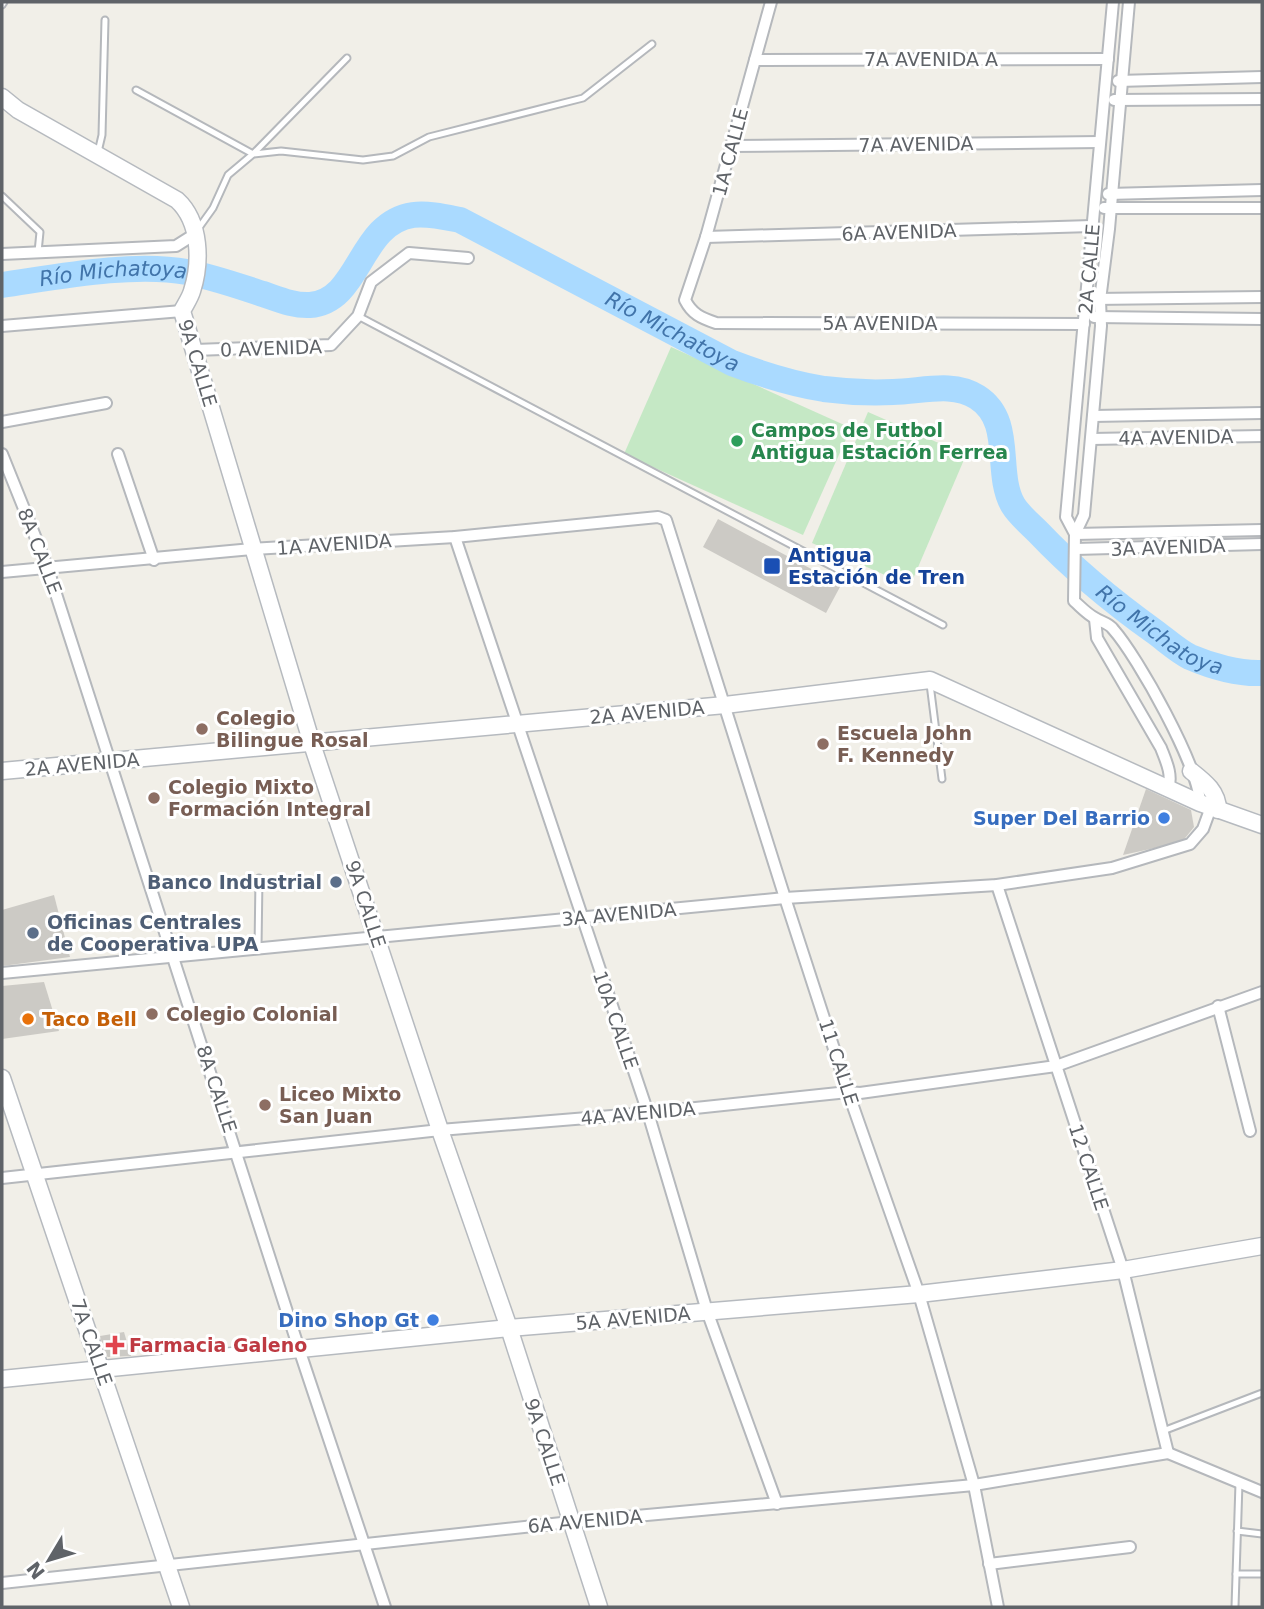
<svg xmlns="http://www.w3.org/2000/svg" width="1264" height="1609" font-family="'DejaVu Sans',sans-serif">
<rect width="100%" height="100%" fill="#f1efe8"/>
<g fill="#c5e8c5">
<polygon points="671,347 851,428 803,535 624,454"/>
<polygon points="868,412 966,455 910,586 812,543"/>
</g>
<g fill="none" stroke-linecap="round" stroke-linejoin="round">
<path stroke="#aadaff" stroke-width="26" id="s1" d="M 2,285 C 57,277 132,262 187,272 C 213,277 238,286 263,294 C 278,299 294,306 310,305 C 361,301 358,223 413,215 C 428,213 445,217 460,220 L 732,363 C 761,374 793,384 824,389 C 847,392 871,393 893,392 C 920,392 952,381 977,397 C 1015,421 994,472 1013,505 C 1019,515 1030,524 1038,532 C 1074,570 1113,602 1155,632 C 1166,640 1178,651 1190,657 C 1211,666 1239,674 1262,673"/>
</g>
<g fill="#cccac5">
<polygon points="718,519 841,585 826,613 703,547"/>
<polygon points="1146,789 1191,810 1194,827 1182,842 1123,855"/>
<polygon points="54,895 70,957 2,966 2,910"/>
<polygon points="44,982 59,1031 2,1039 2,986"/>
<polygon points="124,1332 131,1356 108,1357 105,1355 100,1336"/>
</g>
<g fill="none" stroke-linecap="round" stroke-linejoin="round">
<g stroke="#b5b8bc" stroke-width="9">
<g id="lane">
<polyline points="2,5 4,2"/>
<polyline points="136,90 253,154 347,58"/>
<polyline points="98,152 102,135 105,20"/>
<polyline points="2,196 40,232 38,252"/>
<polyline points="198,229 213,208 228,175 253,154 281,151 363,160 393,156 429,137 583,98 652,44"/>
<polyline points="358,316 943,625"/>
<polyline points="930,684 942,779"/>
<polyline points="258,948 259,878"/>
<polyline points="1163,1431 1262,1393"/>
<polyline points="1237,1531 1262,1534"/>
<polyline points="1236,1574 1262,1574"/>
<polyline points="1235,1607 1239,1483"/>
</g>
</g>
<g stroke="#b5b8bc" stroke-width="14">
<g id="street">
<path d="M 771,2 L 706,237 L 685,300 C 692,314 701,318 716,323 L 1084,324"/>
<path d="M 1129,2 L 1109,229 L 1100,300 L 1101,326 L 1084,515 L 1075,534 L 1074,601 C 1081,607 1087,614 1095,618 C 1101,622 1109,623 1113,629 C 1138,657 1199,767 1200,803"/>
<polyline points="755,60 1108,59"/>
<polyline points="1118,81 1262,77"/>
<polyline points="1114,100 1262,99"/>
<polyline points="731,146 1100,142"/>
<polyline points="1108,194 1262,190"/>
<polyline points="1104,208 1262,208"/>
<polyline points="706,237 1092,226"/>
<polyline points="2,254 176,246 195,234"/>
<polyline points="1094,299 1262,297"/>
<polyline points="1094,317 1262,319"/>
<polyline points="2,326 182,311"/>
<polyline points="195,350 331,345 358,316 371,282 409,253 468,258"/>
<polyline points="1093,416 1262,413"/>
<polyline points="2,422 106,403"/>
<polyline points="1091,439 1262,436"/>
<polyline points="2,454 47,566 299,1349 385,1607"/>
<polyline points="118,454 154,560"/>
<polyline points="1075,534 1066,517 1113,2"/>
<polyline points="1075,534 1262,530"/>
<polyline points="455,537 648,1113 707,1311 777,1504"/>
<polyline points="1075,549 1262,544"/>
<polyline points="2,572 252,549 455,537 658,517 666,520 785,898 848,1092 919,1294 974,1485 998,1607"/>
<path d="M 1095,619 L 1097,638 L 1161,748 C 1166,761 1173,775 1168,789"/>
<polyline points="997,885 1123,1270 1168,1453"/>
<polyline points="2,973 785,898 997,885 1112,868 1190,844 1203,829 1211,807"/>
<polyline points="1218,1006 1250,1131"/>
<polyline points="2,1178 440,1130 648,1113 848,1092 860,1093 1056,1066 1262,992"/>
<polyline points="1168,1453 1262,1492"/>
<polyline points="989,1564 1130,1547"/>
<polyline points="2,1583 571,1522 974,1485 1168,1453"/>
</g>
</g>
<g stroke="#b6babf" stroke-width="19">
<g id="secondary">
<path d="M 2,97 L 18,110 L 177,200 C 201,222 201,263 192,291 C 190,298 185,305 182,311 L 312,744 L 440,1130 L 509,1328 L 599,1607"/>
<polyline points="2,771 725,705 930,680 1200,803 1262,825"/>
<path d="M 1191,771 C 1205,782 1218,792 1218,810"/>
<polyline points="2,1078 181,1607"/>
<polyline points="2,1379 509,1328 919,1294 1123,1270 1262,1246"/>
</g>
</g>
<use href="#lane" stroke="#fff" stroke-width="5"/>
<use href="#street" stroke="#fff" stroke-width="10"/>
<use href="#secondary" stroke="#fff" stroke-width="16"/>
</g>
<circle fill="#2e9e5b" stroke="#fff" stroke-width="2.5" cx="737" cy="441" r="7"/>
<rect fill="#1a4fb4" stroke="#fff" stroke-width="2.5" x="763" y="557" width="18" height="18" rx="3.5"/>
<g fill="#8d6e63" stroke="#fff" stroke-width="2.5">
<circle cx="202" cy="729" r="7"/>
<circle cx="823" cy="744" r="7"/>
<circle cx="154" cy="798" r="7"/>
<circle cx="152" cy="1014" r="7"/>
<circle cx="265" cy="1105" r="7"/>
</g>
<g fill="#3f7fe0" stroke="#fff" stroke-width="2.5">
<circle cx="1164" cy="818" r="7"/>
<circle cx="433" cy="1320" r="7"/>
</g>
<g fill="#5c6f8a" stroke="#fff" stroke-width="2.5">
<circle cx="336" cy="882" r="7"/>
<circle cx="33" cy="933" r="7"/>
</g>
<circle fill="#e8710a" stroke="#fff" stroke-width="2.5" cx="28" cy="1019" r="7"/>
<path fill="#e0444e" stroke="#fff" stroke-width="2.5" d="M111.5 1334.5h7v7h7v7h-7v7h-7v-7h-7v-7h7z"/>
<g text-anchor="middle" stroke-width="6" stroke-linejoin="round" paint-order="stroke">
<g font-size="19" fill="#5f6368" stroke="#fff">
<text x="931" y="66">7A AVENIDA A</text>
<text transform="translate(916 144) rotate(-1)" y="7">7A AVENIDA</text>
<text transform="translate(730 152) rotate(-75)" y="7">1A CALLE</text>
<text transform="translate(899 232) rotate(-2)" y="7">6A AVENIDA</text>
<text transform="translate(1089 269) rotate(-85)" y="7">2A CALLE</text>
<text x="880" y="330">5A AVENIDA</text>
<text transform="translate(271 348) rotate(-2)" y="7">0 AVENIDA</text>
<text transform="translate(198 363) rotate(73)" y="7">9A CALLE</text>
<text transform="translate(1176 437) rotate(-1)" y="7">4A AVENIDA</text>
<text transform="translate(334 544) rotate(-4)" y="7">1A AVENIDA</text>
<text transform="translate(1168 547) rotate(-2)" y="7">3A AVENIDA</text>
<text transform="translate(40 551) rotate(69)" y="7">8A CALLE</text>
<text transform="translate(647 712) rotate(-5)" y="7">2A AVENIDA</text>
<text transform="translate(82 764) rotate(-5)" y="7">2A AVENIDA</text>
<text transform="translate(366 904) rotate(72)" y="7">9A CALLE</text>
<text transform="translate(619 914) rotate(-5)" y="7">3A AVENIDA</text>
<text transform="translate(616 1020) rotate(71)" y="7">10A CALLE</text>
<text transform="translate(839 1062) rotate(72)" y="7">11 CALLE</text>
<text transform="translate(217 1089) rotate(72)" y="7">8A CALLE</text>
<text transform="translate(638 1113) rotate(-5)" y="7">4A AVENIDA</text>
<text transform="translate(1089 1167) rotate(72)" y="7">12 CALLE</text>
<text transform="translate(633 1318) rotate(-5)" y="7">5A AVENIDA</text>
<text transform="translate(92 1342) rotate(71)" y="7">7A CALLE</text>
<text transform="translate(545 1442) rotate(72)" y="7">9A CALLE</text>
<text transform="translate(585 1521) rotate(-5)" y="7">6A AVENIDA</text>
</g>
<g font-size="19" font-weight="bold" fill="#27864d" stroke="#fff" text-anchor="start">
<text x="751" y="437">Campos de Futbol<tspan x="751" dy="22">Antigua Estación Ferrea</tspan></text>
</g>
<g font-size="19" font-weight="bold" fill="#164399" stroke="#fff" text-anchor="start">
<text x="788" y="562">Antigua<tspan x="788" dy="22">Estación de Tren</tspan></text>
</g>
<g font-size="19" font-weight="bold" fill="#785e54" stroke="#fff" text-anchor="start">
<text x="216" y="725">Colegio<tspan x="216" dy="22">Bilingue Rosal</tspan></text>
<text x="837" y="740">Escuela John<tspan x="837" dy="22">F. Kennedy</tspan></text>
<text x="168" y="794">Colegio Mixto<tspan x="168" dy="22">Formación Integral</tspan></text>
<text x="166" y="1021">Colegio Colonial</text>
<text x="279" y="1101">Liceo Mixto<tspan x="279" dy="22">San Juan</tspan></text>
</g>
<g font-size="19" font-weight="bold" fill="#366cbe" stroke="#fff" text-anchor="end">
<text x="1150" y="825">Super Del Barrio</text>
<text x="419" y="1327">Dino Shop Gt</text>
</g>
<g font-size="19" font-weight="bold" fill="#4e5e75" stroke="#fff" text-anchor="end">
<text x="322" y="889">Banco Industrial</text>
<text x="47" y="929" text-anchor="start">Oficinas Centrales<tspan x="47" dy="22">de Cooperativa UPA</tspan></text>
</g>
<g font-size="19" font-weight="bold" fill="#c56008" stroke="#fff" text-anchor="start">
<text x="42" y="1026">Taco Bell</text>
</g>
<g font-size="19" font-weight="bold" fill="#be3a42" stroke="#fff" text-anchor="start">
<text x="129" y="1352">Farmacia Galeno</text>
</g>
<g font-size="21" font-style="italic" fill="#4174aa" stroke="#fff">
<text dy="7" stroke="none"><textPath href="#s1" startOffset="112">Río Michatoya</textPath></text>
<text dy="7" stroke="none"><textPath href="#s1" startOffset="744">Río Michatoya</textPath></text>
<text dy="7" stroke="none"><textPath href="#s1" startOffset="1374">Río Michatoya</textPath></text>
</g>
</g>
<rect width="1264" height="1609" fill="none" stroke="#5f6368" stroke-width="7"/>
<g transform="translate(49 1560) rotate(232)" stroke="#ffffff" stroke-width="5" paint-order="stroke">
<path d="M0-5L12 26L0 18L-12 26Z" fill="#5f6368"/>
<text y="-10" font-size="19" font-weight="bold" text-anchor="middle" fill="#5f6368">N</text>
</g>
</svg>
